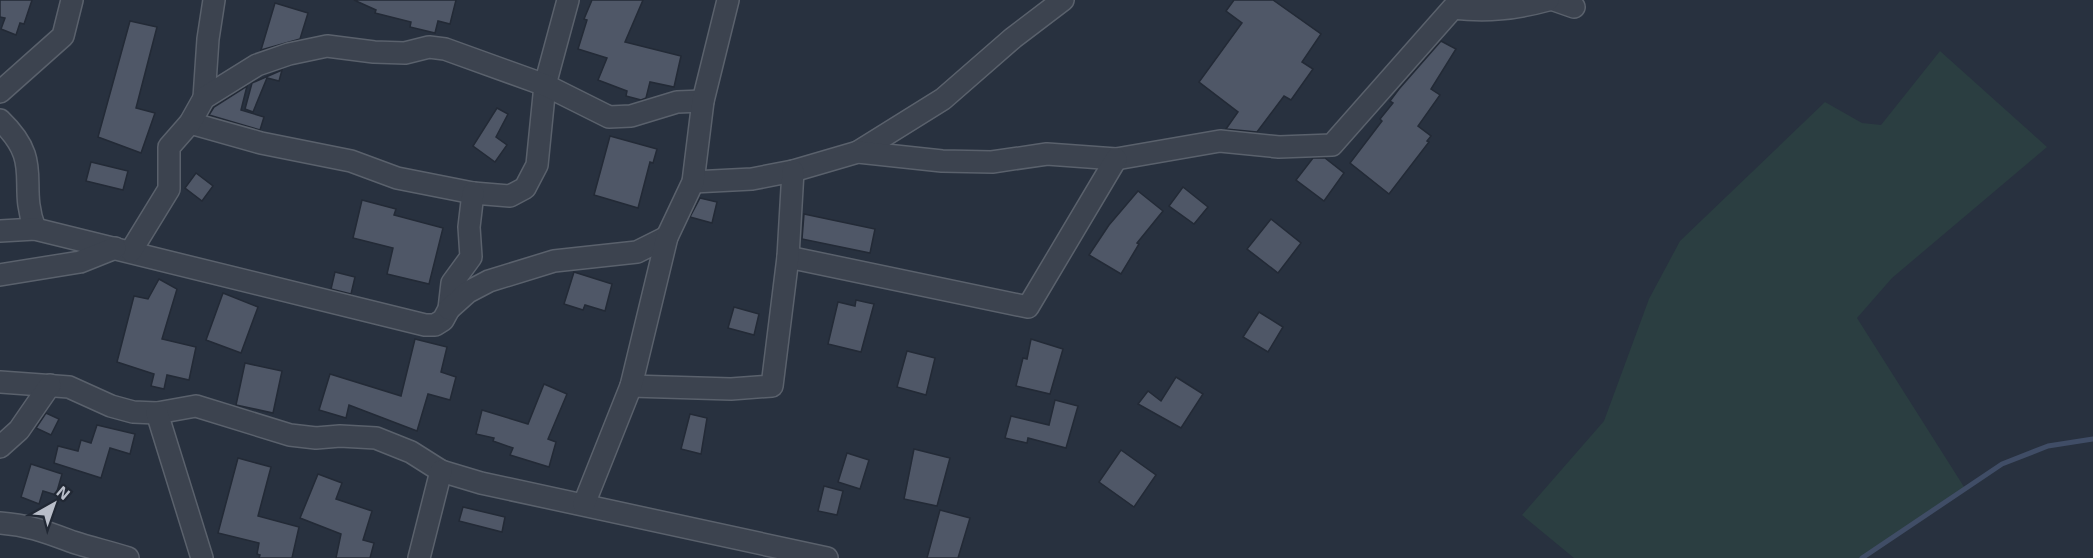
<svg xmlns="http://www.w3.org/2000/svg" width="2093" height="558" font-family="'Exo 2',sans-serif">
<rect width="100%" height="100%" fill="#28313f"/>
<polygon fill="#2b3e41" points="1940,51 2047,147 1892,278 1857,318 1966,490 1862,558 1574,558 1522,515 1604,421 1649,299 1680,241 1825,102 1862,123 1881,125"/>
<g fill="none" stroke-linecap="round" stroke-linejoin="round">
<polyline stroke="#404d66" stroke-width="5" points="1862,558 2002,464 2048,446 2093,439"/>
</g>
<g fill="#4f5767" stroke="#232a36" stroke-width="1.5">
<polygon points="0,0 32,0 24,24 20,23 16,35 1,29 5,18 0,17"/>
<polygon points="354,0 456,0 450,24 438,21 435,33 410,27 411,22 375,13 376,10"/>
<polygon points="592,0 643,0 625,42 681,56 674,87 650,82 646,98 641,100 626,96 627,91 598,80 607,58 578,49 587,20 584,19"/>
<polygon points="1234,0 1273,0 1321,34 1302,62 1313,69 1291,100 1284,96 1257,132 1226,129 1238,112 1199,82 1242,23 1226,11"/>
<polygon points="275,3 308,13 300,39 261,50"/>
<polygon points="130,21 157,27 136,108 155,113 141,153 98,137"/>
<polygon points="1441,41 1456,49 1431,89 1440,95 1418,126 1431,136 1427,141 1429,142 1389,194 1350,163 1382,121 1380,119 1393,103 1390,101 1399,89"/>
<polygon points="282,70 279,81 267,78 253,112 245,109 252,83"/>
<polygon points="247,86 241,110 264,117 260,130 209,115 214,107"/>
<polygon points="497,108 508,114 496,137 507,145 495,162 473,146"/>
<polygon points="610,136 657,149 653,163 650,162 638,208 594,195"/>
<polygon points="1313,158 1325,158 1344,173 1324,201 1296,180"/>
<polygon points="91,162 128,171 123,190 86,181"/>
<polygon points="196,173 213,186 202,201 185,188"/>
<polygon points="1183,187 1208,207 1194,224 1169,206"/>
<polygon points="1138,191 1163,211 1137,243 1139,244 1121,274 1089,255 1109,225"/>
<polygon points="700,198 717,202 712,223 690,217"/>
<polygon points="362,200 396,209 394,215 443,228 429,284 387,274 393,248 353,238"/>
<polygon points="804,214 875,229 870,253 802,239"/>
<polygon points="1271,219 1301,243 1278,273 1247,249"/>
<polygon points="335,272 355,277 351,294 331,289"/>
<polygon points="574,272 612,284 605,311 585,305 583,310 564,304"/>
<polygon points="159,279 177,289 162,339 196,347 189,380 167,375 164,389 151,386 154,374 117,362 134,296 148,299"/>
<polygon points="223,293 258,307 241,353 206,340"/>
<polygon points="856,300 874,304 861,352 828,344 838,302 855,306"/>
<polygon points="734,307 759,314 754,335 728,328"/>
<polygon points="1259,312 1283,327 1268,352 1243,337"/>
<polygon points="415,339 447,347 441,372 456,377 450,400 428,394 417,431 349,405 346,418 319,410 330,374 401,396"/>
<polygon points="1031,339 1063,349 1050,394 1016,386 1023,358 1027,359"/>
<polygon points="907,351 935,358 926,395 897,387"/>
<polygon points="245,363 282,371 273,413 236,405"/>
<polygon points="1176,377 1203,394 1181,428 1138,404 1148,391 1161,401"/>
<polygon points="544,384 567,394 548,439 556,442 549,467 510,455 513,448 493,441 494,438 476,434 482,410 528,424"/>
<polygon points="1055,400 1078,406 1066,448 1028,438 1027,443 1005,438 1011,416 1049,425"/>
<polygon points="46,413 59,419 51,435 36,428"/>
<polygon points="690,414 707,418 701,454 681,449"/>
<polygon points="97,425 135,434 130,454 110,448 101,478 54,463 58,446 78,451 81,440 91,443"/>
<polygon points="914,449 950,458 937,506 904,499"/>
<polygon points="1121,450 1156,475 1134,507 1099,482"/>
<polygon points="847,453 869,460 860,489 838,482"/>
<polygon points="238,458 271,467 258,516 299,527 292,558 259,558 260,555 257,554 259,543 218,533"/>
<polygon points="31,464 62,474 56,495 43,491 39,504 21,497"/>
<polygon points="318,474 342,483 336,499 372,511 363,540 374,543 370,558 336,558 341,534 300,518"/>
<polygon points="824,486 843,491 837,515 818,511"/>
<polygon points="463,507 505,517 502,532 459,521"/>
<polygon points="940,510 970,518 958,558 927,558"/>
</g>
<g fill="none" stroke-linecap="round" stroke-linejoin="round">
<g stroke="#5a616c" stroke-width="24">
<g id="street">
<polyline points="1554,0 1574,7"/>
<polyline points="0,92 63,36 72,0"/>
<polyline points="204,98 208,39 214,0"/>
<path d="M 0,120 C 45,163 17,182 35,229"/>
<polyline points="190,123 261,143 351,161 397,178 473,193 510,196 525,188 537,165 545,85 568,0"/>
<polyline points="858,152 943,99 1013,38 1063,0"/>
<path d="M 693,182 L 752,179 L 793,171 L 858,152 L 942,161 L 992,162 L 1047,154 L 1116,159 L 1220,141 L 1279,147 L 1332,145 L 1453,8 C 1487,12 1515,9 1548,0"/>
<polyline points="0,231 35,229 425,325 435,325 443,320 449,309 452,283 471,257 469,227 473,193"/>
<polyline points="131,251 169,189 169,147 190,123 204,98 257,65 289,54 327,46 374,52 405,53 429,47 445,49 545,85 609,117 631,116 677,102 703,101"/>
<polyline points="788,257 1028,307 1116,159"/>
<polyline points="0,275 80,262 115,248"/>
<polyline points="449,309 468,292 489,281 554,261 637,252 667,237"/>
<polyline points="0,382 69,387 111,406 133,412 157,413 196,406 290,435 316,438 340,436 376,438 411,452 441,471 481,483 827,558"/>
<polyline points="631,386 731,389 772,386 788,257 793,171"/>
<polyline points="157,413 202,558"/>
<polyline points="0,447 19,430 50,385"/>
<polyline points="584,504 631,386 667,237 693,182 703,101 728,0"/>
<path d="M 0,523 C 29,525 46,532 73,542 C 91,548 110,552 128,558"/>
<polyline points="419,558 441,471"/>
</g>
</g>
<use href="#street" stroke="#3c434f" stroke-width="21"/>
</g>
<g transform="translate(54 504) rotate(40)" stroke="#212834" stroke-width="4.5" paint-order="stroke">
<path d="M0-4.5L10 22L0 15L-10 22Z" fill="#b9bec9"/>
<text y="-9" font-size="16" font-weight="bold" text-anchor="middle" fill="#b9bec9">N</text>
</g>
</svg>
